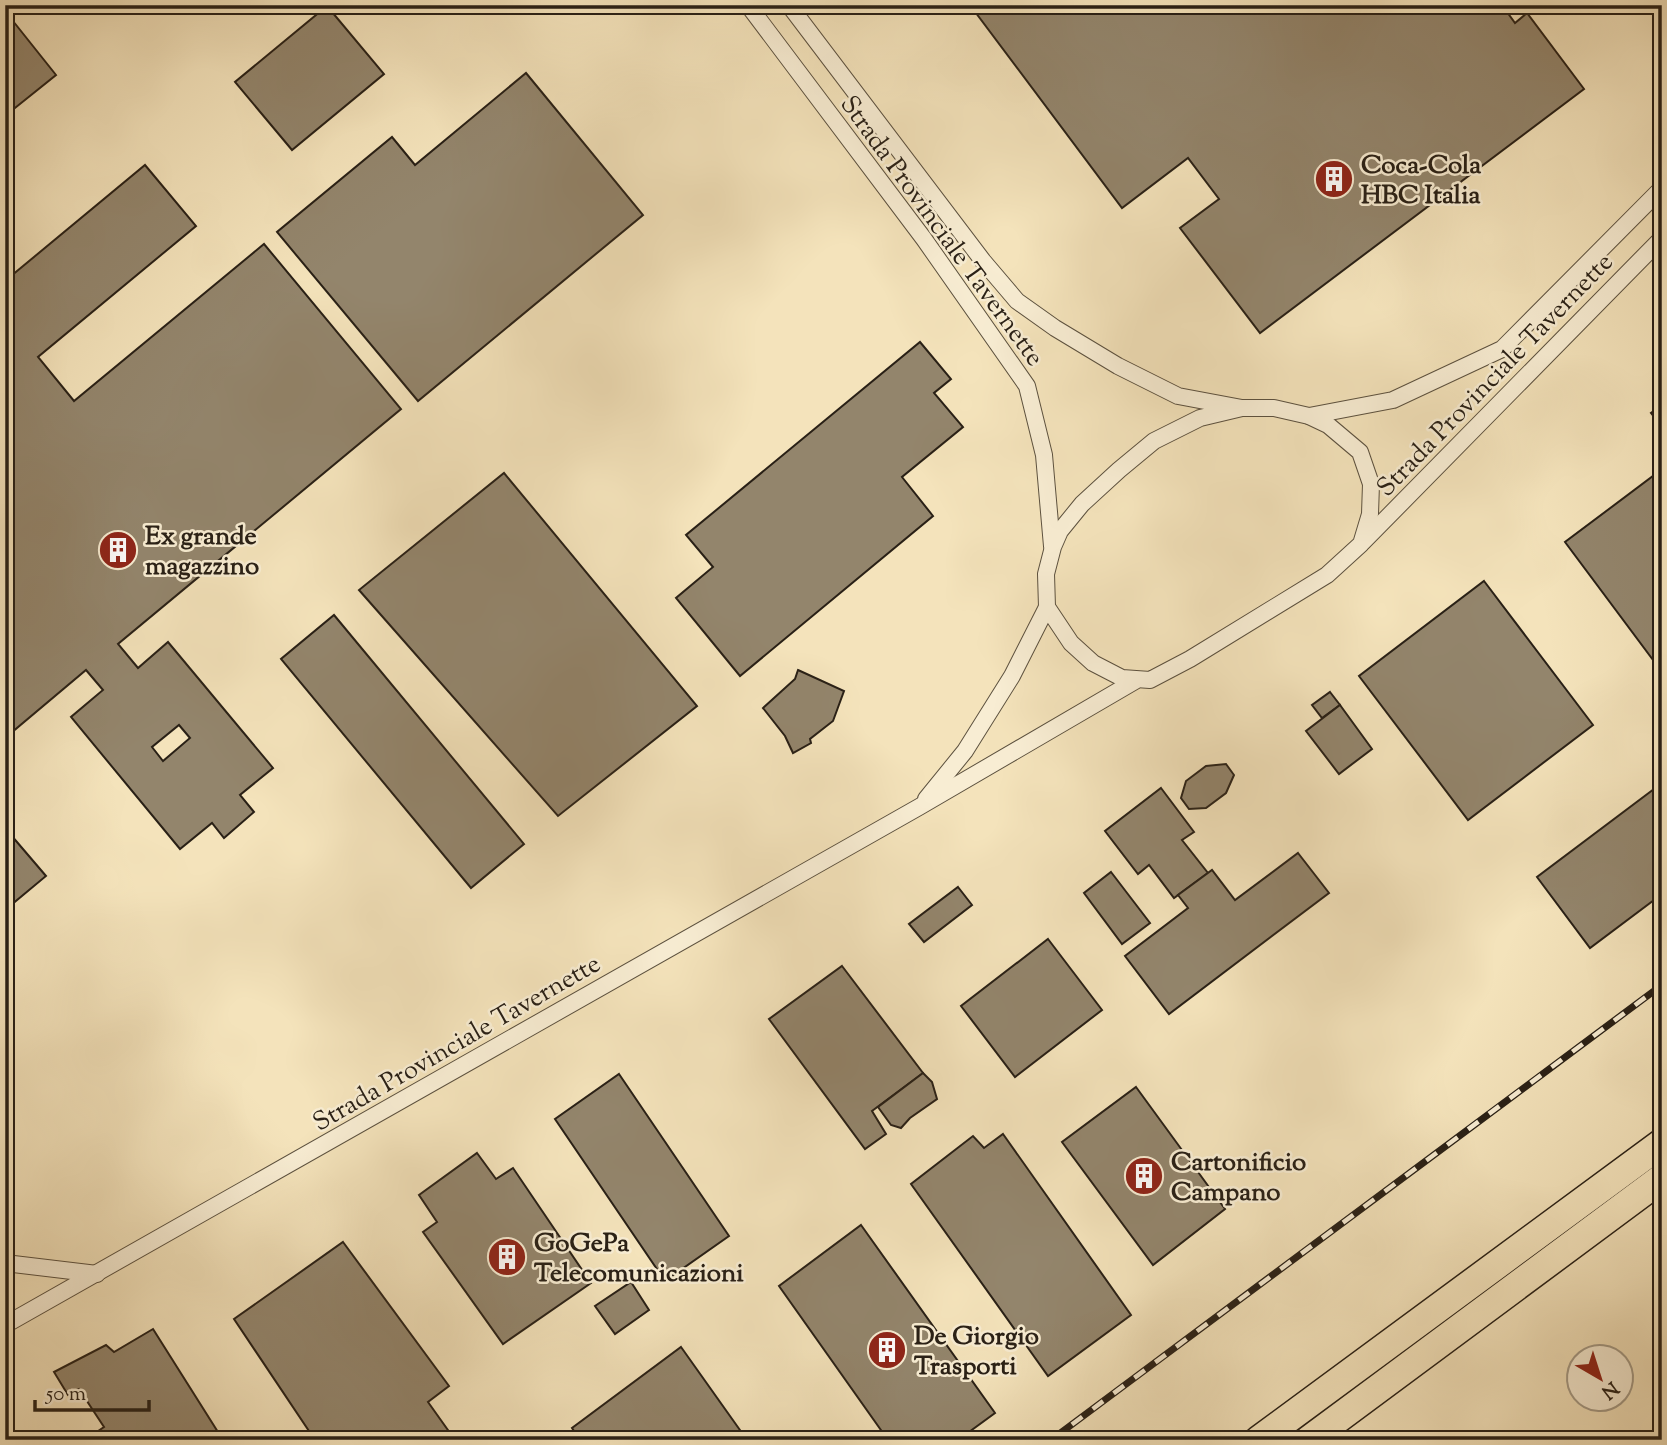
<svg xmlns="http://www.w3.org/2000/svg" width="1667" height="1445" font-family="'Sorts Mill Goudy',serif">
<rect width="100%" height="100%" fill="#f4e3bb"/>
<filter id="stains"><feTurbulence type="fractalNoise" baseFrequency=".00286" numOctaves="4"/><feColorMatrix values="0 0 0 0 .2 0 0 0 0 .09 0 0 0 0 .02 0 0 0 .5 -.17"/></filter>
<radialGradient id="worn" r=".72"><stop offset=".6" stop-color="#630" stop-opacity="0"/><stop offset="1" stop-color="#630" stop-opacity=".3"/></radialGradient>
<g fill="#93856c" stroke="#292016" stroke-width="2" fill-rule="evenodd">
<polygon points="151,5 168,5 158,13"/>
<polygon points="970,5 1502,5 1515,23 1527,13 1584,89 1260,333 1180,228 1219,199 1188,158 1122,208"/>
<polygon points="327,6 384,74 292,150 235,82"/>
<polygon points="5,11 56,75 5,116"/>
<polygon points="526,73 643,215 418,401 277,232 392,137 415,165"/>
<path d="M 145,165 L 196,226 L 38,357 L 74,401 L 264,244 L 401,409 L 118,644 L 138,668 L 168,642 L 273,768 L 240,795 L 254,812 L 224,838 L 212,823 L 180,849 L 71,717 L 103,690 L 86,670 L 5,738 L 5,458 L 13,452 L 5,442 L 5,281 ZM 179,725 L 190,738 L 163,761 L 152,747 Z"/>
<polygon points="920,342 951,379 934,393 963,427 902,477 933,516 740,676 676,598 713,567 686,535"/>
<polygon points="1662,405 1662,427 1651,413"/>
<polygon points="504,473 697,706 558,816 359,590"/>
<polygon points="1653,476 1662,488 1662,672 1565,542"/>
<polygon points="1484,581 1593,725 1468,820 1359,676"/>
<polygon points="334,615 524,844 471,888 281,659"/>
<polygon points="798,670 844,691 833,721 810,739 811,743 793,753 785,736 763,708 795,679"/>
<polygon points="1330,692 1340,705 1322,718 1312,705"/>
<polygon points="1340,705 1372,749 1339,774 1306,731"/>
<polygon points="1226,764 1234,775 1226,793 1206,808 1189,809 1181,798 1186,781 1206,766"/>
<polygon points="1662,783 1662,894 1590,948 1537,877"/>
<polygon points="1161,788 1194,832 1182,840 1208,873 1174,898 1149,865 1138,874 1105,831"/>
<polygon points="5,828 46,876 5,910"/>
<polygon points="1298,853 1329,893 1169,1014 1125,956 1188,908 1178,895 1212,870 1235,900"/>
<polygon points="1111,872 1150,923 1122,944 1084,893"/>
<polygon points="958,887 972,905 924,942 909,924"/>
<polygon points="1048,939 1102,1010 1015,1077 961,1006"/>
<polygon points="842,966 923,1073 872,1111 886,1134 865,1149 769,1019"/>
<polygon points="923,1073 932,1082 937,1099 910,1118 901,1128 891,1125 878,1107"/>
<polygon points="619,1074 729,1236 665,1281 555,1119"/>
<polygon points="1136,1087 1225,1209 1153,1265 1062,1142"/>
<polygon points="1003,1134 1131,1315 1048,1376 911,1184 973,1136 984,1148"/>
<polygon points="477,1153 496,1179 513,1168 591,1283 503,1344 423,1232 437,1222 419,1195"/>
<polygon points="861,1225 995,1413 958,1440 888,1440 779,1286"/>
<polygon points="343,1242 449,1386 428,1402 455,1440 315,1440 234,1319"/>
<polygon points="631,1282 649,1310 615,1334 595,1306"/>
<polygon points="153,1329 223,1440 85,1440 104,1427 79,1389 68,1395 54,1372 106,1345 114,1352"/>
<polygon points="681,1347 747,1440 580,1440 572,1428"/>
</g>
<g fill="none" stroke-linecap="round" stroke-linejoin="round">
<g stroke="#5c513f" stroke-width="18">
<g id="street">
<polyline points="748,5 924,239 1027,386 1044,455 1052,546"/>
<polyline points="789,5 983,261 1017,301 1055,328 1118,366 1178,396 1242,408 1274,408 1309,416 1328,425 1360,452 1371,484 1370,514 1361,544 1327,575 1190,659 1150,680 1122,678 1093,663 1071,643 1047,607 1046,574 1053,547 1060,531 1082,504 1119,470 1154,441 1200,418 1242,408"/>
<polyline points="1309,416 1393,400 1502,349 1662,188"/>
<polyline points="1363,542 1662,238"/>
<polyline points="926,799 965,751 1012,676 1047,607"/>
<polyline points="5,1263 97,1274"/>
<polyline points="5,1325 919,807 1135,681"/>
</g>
</g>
<g stroke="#292016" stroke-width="31">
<g id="highway">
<polyline points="1259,1440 1662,1143"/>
<polyline points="1309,1440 1662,1178"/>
</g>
</g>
<use href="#street" stroke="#f8edd3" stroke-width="16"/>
<use href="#highway" stroke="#f4e3bb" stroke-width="28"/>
<g stroke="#292016" stroke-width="7">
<polyline id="rail" points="1051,1440 1662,985"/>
</g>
<use href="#rail" stroke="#f8edd3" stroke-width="4.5" stroke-dasharray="13" stroke-linecap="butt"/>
</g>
<defs>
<g id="building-disc" transform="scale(2.0125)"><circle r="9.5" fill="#8f2418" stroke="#f8edd3"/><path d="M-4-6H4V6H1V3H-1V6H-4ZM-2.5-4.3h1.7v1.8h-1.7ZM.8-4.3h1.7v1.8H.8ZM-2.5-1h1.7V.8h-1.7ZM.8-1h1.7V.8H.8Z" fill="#fff"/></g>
</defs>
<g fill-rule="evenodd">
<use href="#building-disc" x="1334" y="179"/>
<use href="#building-disc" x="118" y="550"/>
<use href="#building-disc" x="1144" y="1176"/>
<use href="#building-disc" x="507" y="1257"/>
<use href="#building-disc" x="887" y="1350"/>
</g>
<g text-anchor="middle" stroke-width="5" stroke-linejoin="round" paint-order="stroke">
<g font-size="26" font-weight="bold" fill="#292016" stroke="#f8edd3" text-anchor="start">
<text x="1361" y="173">Coca-Cola<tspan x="1361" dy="30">HBC Italia</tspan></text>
<text x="145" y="544">Ex grande<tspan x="145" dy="30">magazzino</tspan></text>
<text x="1171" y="1170">Cartonificio<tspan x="1171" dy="30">Campano</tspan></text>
<text x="534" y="1251">GoGePa<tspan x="534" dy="30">Telecomunicazioni</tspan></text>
<text x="914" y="1344">De Giorgio<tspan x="914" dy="30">Trasporti</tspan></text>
</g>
<g font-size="26" fill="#292016" stroke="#f8edd3">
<text transform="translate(943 230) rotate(54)" y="9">Strada Provinciale Tavernette</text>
<text transform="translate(1494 374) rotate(-46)" y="9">Strada Provinciale Tavernette</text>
<text transform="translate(456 1042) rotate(-30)" y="9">Strada Provinciale Tavernette</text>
</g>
</g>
<rect width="1667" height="1445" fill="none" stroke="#f4e3bb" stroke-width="28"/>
<rect x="7" y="7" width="1653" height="1431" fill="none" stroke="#292016" stroke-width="3.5"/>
<rect x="14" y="14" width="1639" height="1417" fill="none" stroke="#292016" stroke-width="2"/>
<g transform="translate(1600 1378) rotate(141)"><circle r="33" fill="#f8edd3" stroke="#a59b87" stroke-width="2"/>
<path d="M0-5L12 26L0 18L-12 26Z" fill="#8f2418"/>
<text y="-10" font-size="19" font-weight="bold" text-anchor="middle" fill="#292016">N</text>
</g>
<path d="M35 1400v10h114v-10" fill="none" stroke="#292016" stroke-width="3.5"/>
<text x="46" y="1400" font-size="21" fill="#292016" stroke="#f8edd3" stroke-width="5" paint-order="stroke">50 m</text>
<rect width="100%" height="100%" filter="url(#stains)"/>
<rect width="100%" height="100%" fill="url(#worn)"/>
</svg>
